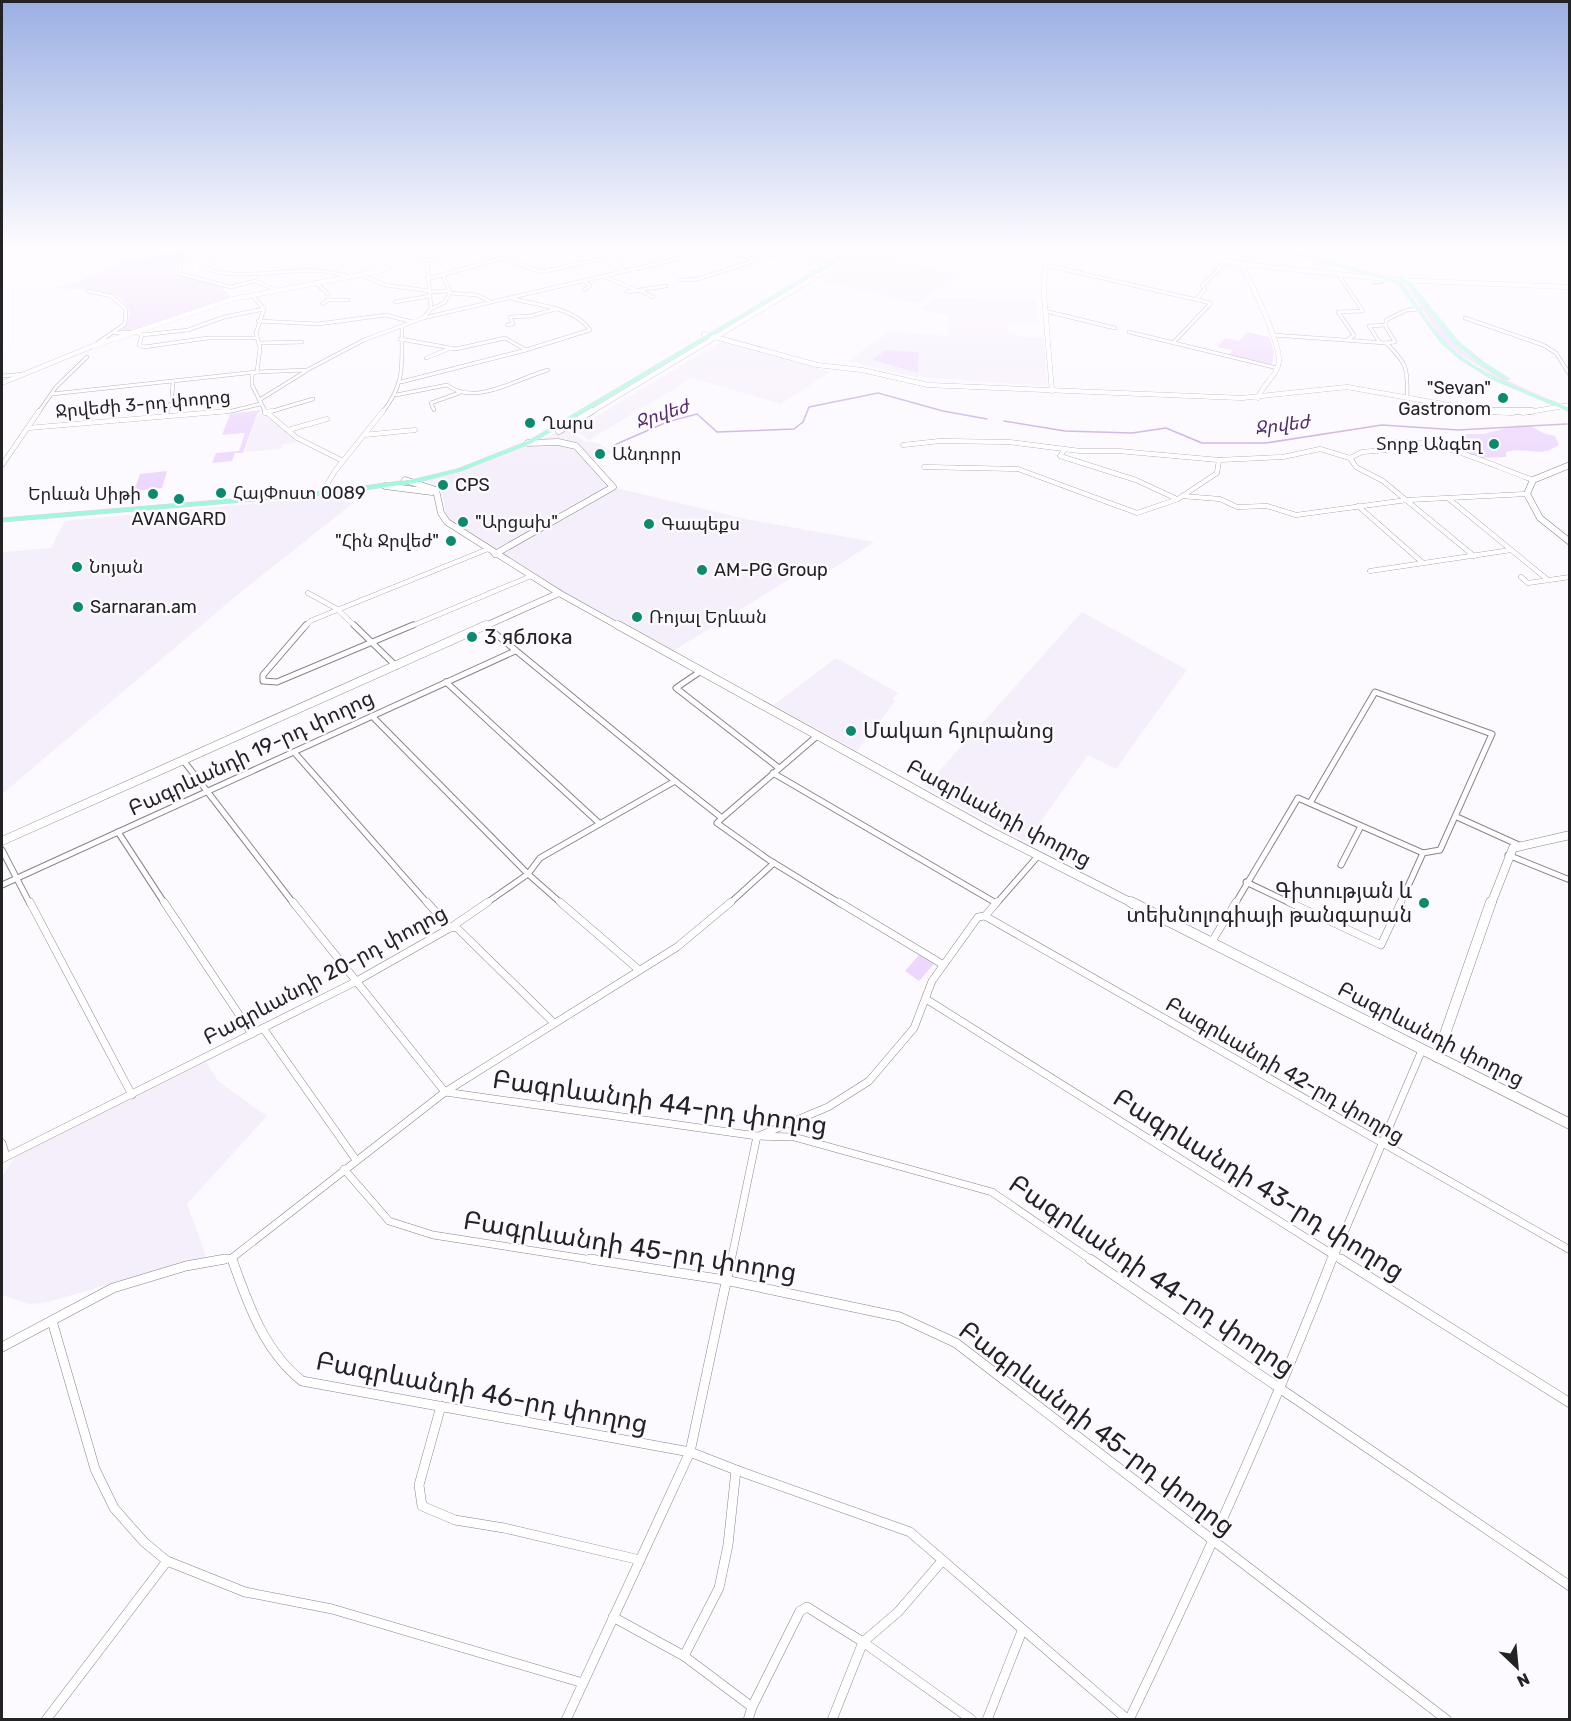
<svg xmlns="http://www.w3.org/2000/svg" width="1571" height="1721" font-family="Rubik,'Noto Sans Armenian',sans-serif">
<rect width="100%" height="100%" fill="#fcf9ff"/>
<g fill="#f5eefb">
<polygon points="866,253 957,275 919,303 913,303 821,280"/>
<polygon points="934,298 1037,300 1038,323 1014,323 1008,325 1008,331 1024,337 1044,338 1047,386 916,377 848,361 890,331 948,336 949,316 920,309"/>
<polygon points="722,341 830,372 781,404 692,378 589,440 574,430"/>
<polygon points="257,414 263,414 302,442 283,444 281,449 245,452"/>
<polygon points="566,429 585,442 598,443 613,452 594,461 616,488 745,519 874,542 826,573 812,565 673,651 568,595 447,522 442,490 425,480 475,466"/>
<polygon points="326,497 345,497 341,501 353,503 236,596 2,794 2,552 51,548 65,521"/>
<polygon points="1082,612 1187,670 1116,769 1088,755 1026,842 925,787"/>
<polygon points="836,658 898,693 892,699 895,701 857,751 774,705"/>
<polygon points="206,1062 218,1081 267,1116 187,1204 206,1256 48,1302 29,1304 2,1295 2,1176 16,1156"/>
</g>
<g fill="#edd7fd">
<path d="M 182,249 L 190,250 L 174,269 L 178,274 L 225,286 L 223,289 L 232,298 L 132,331 L 119,332 L 126,326 L 130,315 C 125,283 77,291 54,288 L 81,281 L 121,263 Z"/>
<path d="M 1409,290 C 1421,296 1444,334 1458,347 C 1486,373 1521,387 1555,402 L 1501,380 L 1460,354 L 1442,338 Z"/>
<polygon points="1247,332 1269,337 1274,352 1272,365 1229,355 1232,350 1217,347 1225,338 1239,341"/>
<polygon points="885,350 919,352 918,373 873,360"/>
<polygon points="262,410 257,414 243,453 235,453 232,461 212,463 216,453 239,451 245,433 222,435 230,414"/>
<path d="M 1519,425 L 1531,426 L 1543,433 L 1555,436 L 1559,445 C 1538,459 1527,446 1506,452 L 1506,457 L 1479,458 L 1449,450 L 1467,444 L 1462,434 L 1483,434 Z"/>
<polygon points="167,471 162,488 134,491 140,474"/>
<polygon points="919,955 934,964 919,981 905,971"/>
</g>
<g fill="none" stroke-linecap="round" stroke-linejoin="round">
<g stroke="#c6a8db" stroke-width="1.5">
<polyline points="1373,284 1383,283"/>
<polyline points="1004,421 1065,431 1132,433 1166,428 1202,443 1266,443 1382,425 1458,430 1567,424"/>
<polyline points="612,446 667,422 697,414 717,432 794,429 803,422 809,407 878,393 943,411 987,419"/>
</g>
<g stroke="#88858b" stroke-width="4">
<g id="street-far4">
<polyline points="621,246 615,256 624,271"/>
<polyline points="725,249 755,260"/>
<polyline points="472,251 479,246"/>
<polyline points="194,253 179,265 181,274 231,287 255,281 276,290"/>
<path d="M 249,253 L 220,253 L 201,267 C 248,286 299,260 346,276"/>
<polyline points="416,255 427,261 431,309 423,318"/>
<polyline points="427,261 443,256 439,250"/>
<polyline points="485,262 486,254 497,246"/>
<polyline points="820,264 811,258 823,246"/>
<polyline points="1045,265 1211,303 1173,343"/>
<polyline points="359,274 385,285 430,291"/>
<polyline points="1338,274 1363,311 1338,312 1354,335 1347,340"/>
<polyline points="603,276 638,291"/>
<polyline points="427,279 503,258 541,272 615,256"/>
<polyline points="681,280 698,279 771,255 818,251"/>
<polyline points="584,281 590,286 584,290"/>
<polyline points="315,282 328,294 328,300 322,304"/>
<polyline points="88,291 111,296 126,309 125,324 96,344"/>
<polyline points="641,291 653,297"/>
<polyline points="430,292 449,291"/>
<polyline points="627,292 666,286"/>
<polyline points="450,293 477,295 489,301"/>
<polyline points="252,295 264,309 256,333 260,348 257,372 252,374 252,385 266,413"/>
<polyline points="328,300 348,300"/>
<polyline points="1196,300 1205,289 1202,286 1225,262"/>
<polyline points="395,302 430,296"/>
<polyline points="431,309 444,303 450,293 443,275"/>
<polyline points="1045,311 1115,328"/>
<polyline points="1465,318 1543,345 1556,353 1570,375"/>
<polyline points="258,321 318,324 386,315 412,322"/>
<polyline points="507,325 513,324 510,317 530,316 556,309"/>
<polyline points="1129,332 1277,368"/>
<polyline points="115,333 135,332 142,335 188,330 224,317 264,309"/>
<polyline points="142,335 139,345 144,347 208,338 256,338"/>
<polyline points="1273,335 1386,343"/>
<polyline points="400,339 456,349 505,338 526,350"/>
<polyline points="259,343 302,342"/>
<polyline points="1380,343 1369,326 1386,325"/>
<polyline points="426,358 451,348"/>
<polyline points="2,376 25,374"/>
<path d="M 401,382 L 526,350 L 590,330 C 573,306 537,306 511,298"/>
<polyline points="52,394 257,372 307,370 364,340 423,318 733,246"/>
<polyline points="172,395 173,382"/>
<path d="M 396,395 L 447,385 C 475,407 518,378 548,370"/>
<path d="M 1407,397 C 1408,368 1407,363 1386,343 L 1395,342 L 1386,327 L 1386,320 L 1407,310 L 1420,309"/>
<polyline points="261,399 306,371"/>
<polyline points="434,410 431,403 459,393"/>
<polyline points="38,413 56,387 87,357"/>
<polyline points="166,413 170,404"/>
<polyline points="207,413 232,411 260,404"/>
<polyline points="266,413 313,399"/>
<path d="M 382,413 C 407,381 401,364 402,326"/>
</g>
</g>
<g stroke="#88858b" stroke-width="5">
<g id="street-far3">
<polyline points="265,411 297,438 343,461"/>
<polyline points="265,413 271,411"/>
<polyline points="165,416 167,411"/>
<polyline points="28,428 229,411"/>
<polyline points="288,430 327,419"/>
<polyline points="364,435 415,430"/>
<polyline points="903,445 940,441 1009,442 1080,451 1119,451 1219,460 1283,457 1320,449 1350,458 1356,467 1383,481 1474,556"/>
<polyline points="1065,449 1060,456 1136,480 1177,499"/>
<path d="M 1350,458 L 1362,452 L 1386,450 L 1393,442 C 1441,439 1488,464 1533,480"/>
<polyline points="2,465 39,411"/>
<polyline points="924,467 1018,469 1137,513 1178,499 1217,473 1219,460"/>
<polyline points="321,494 335,471 383,411"/>
<polyline points="1182,496 1220,499 1237,507 1267,506 1296,515 1407,500 1527,494"/>
<polyline points="1449,499 1548,580"/>
<polyline points="1358,506 1423,563"/>
<polyline points="1370,571 1511,550"/>
<polyline points="1521,577 1528,583 1570,577"/>
<polyline points="308,593 337,609 356,627"/>
<polyline points="305,627 310,621 488,549"/>
<polyline points="409,627 531,576"/>
</g>
</g>
<g stroke="#88858b" stroke-width="7">
<g id="street-far2">
<polyline points="306,625 263,675 263,681 277,682 413,625"/>
<polyline points="354,625 396,666"/>
<polyline points="486,626 675,781"/>
<polyline points="701,671 676,688 779,768"/>
<polyline points="446,682 599,823"/>
<polyline points="372,716 528,874 562,904"/>
<polyline points="294,752 428,904"/>
<polyline points="183,760 294,904"/>
<polyline points="773,773 996,903"/>
<polyline points="1310,803 1375,692 1492,734 1440,850 1423,853 1400,904"/>
<polyline points="1457,817 1521,846"/>
<polyline points="722,818 717,823 769,860 841,904"/>
<polyline points="118,832 165,904"/>
<polyline points="2,850 30,904"/>
<polyline points="1508,855 1570,880"/>
<polyline points="1341,865 1361,826"/>
<polyline points="1246,882 1292,904"/>
<polyline points="2,885 515,651"/>
<polyline points="485,904 528,874 540,858 675,781 722,818 817,736"/>
<polyline points="729,904 774,863"/>
<polyline points="996,904 1038,856"/>
<polyline points="1235,904 1298,798 1423,853"/>
</g>
</g>
<g stroke="#88858b" stroke-width="8">
<g id="street-far1">
<polyline points="30,902 132,1095"/>
<polyline points="164,902 252,1034"/>
<polyline points="293,902 445,1092 757,1136 794,1137 992,1192 1093,1261"/>
<polyline points="427,902 450,928 456,927 554,1023"/>
<polyline points="560,902 639,970"/>
<polyline points="839,902 942,964"/>
<polyline points="1289,902 1381,945 1401,902"/>
<polyline points="985,916 1570,1250"/>
<polyline points="1211,943 1236,902"/>
<polyline points="926,999 1343,1261"/>
<polyline points="263,1028 356,1160"/>
<polyline points="761,1135 828,1107 869,1081 914,1028 932,981 978,917 985,916 997,902"/>
<polyline points="2,1143 6,1156"/>
<polyline points="2,1159 355,982 450,928 488,902"/>
<polyline points="344,1169 389,1221 433,1235 599,1261"/>
<polyline points="232,1258 233,1261"/>
<polyline points="217,1261 232,1258 445,1092 677,947 731,902"/>
<polyline points="731,1261 757,1136"/>
<polyline points="1332,1261 1422,1050"/>
</g>
</g>
<g stroke="#88858b" stroke-width="10">
<g id="street">
<path d="M 232,1259 C 248,1304 264,1351 302,1381 L 690,1452 L 566,1720"/>
<polyline points="590,1259 725,1280 900,1317 956,1343 1447,1720"/>
<polyline points="731,1259 690,1452 736,1470 728,1545 719,1588 684,1656 752,1707 748,1720"/>
<polyline points="1090,1259 1570,1586"/>
<polyline points="1341,1259 1570,1403"/>
<polyline points="52,1321 95,1469 114,1508 144,1542 167,1561 245,1592 332,1609 583,1683"/>
<polyline points="2,1347 113,1288 186,1266 225,1259"/>
<polyline points="441,1406 419,1485 422,1506 455,1520 504,1528 640,1560"/>
<polyline points="736,1470 910,1532 1128,1720"/>
<polyline points="613,1617 684,1656"/>
<polyline points="752,1707 800,1611 807,1607 863,1642 972,1720"/>
<polyline points="46,1720 167,1561"/>
<polyline points="832,1720 863,1642 898,1612 942,1561"/>
<polyline points="987,1720 1022,1631"/>
<path d="M 1129,1720 C 1202,1568 1271,1416 1332,1259"/>
</g>
</g>
<g stroke="#88858b" stroke-width="5">
<g id="secondary-far3">
<polyline points="1150,246 1241,264 1395,280 1570,287"/>
<polyline points="1444,246 1509,251 1544,246"/>
<polyline points="1200,253 1264,261"/>
<path d="M 1241,264 C 1251,282 1280,342 1279,361 C 1278,375 1262,385 1258,398"/>
<polyline points="812,274 819,275 871,246"/>
<polyline points="704,334 817,365 862,370 928,385 1242,398 1347,387 1488,412 1513,413"/>
<polyline points="2,383 93,346 233,299 380,271 405,258 450,246"/>
<polyline points="1052,391 1044,295 1045,265 1059,256 1093,246"/>
<polyline points="589,413 812,279 807,277"/>
<polyline points="1523,413 1570,405"/>
</g>
</g>
<g stroke="#88858b" stroke-width="7">
<g id="secondary-far2">
<polyline points="1484,411 1532,411"/>
<polyline points="559,431 592,411"/>
<polyline points="1570,465 1533,480 1527,494 1540,518 1570,542"/>
<polyline points="405,480 436,490 441,513 447,522 559,593 620,627"/>
<polyline points="385,486 432,492"/>
<polyline points="495,554 613,487 576,446 558,442 528,443"/>
<polyline points="483,627 559,593"/>
</g>
</g>
<g stroke="#88858b" stroke-width="9">
<g id="secondary-far1">
<polyline points="618,625 992,832 1134,904"/>
<polyline points="2,841 486,625"/>
<polyline points="1491,904 1513,848 1570,835"/>
</g>
</g>
<g stroke="#88858b" stroke-width="11">
<g id="secondary">
<polyline points="1131,902 1570,1124"/>
<polyline points="1437,1057 1491,902"/>
</g>
</g>
<g stroke="#d7d7d8" stroke-width="1">
<g id="primary">
<polygon points="857,246 862,246 532,443 461,471 415,483 327,495 2,522 2,518 327,491 415,479 457,469 528,441"/>
<path d="M 1274,246 L 1400,281 L 1398,279 L 1402,278 L 1411,283 L 1459,342 L 1485,363 L 1510,379 L 1505,380 L 1481,365 L 1455,344 L 1407,285 L 1401,281 C 1415,301 1428,323 1445,341 C 1475,375 1528,391 1570,408 L 1570,412 L 1491,379 L 1459,359 L 1441,343 L 1397,283 L 1274,248 Z"/>
</g>
</g>
<use href="#street-far4" stroke="#fff" stroke-width="3"/>
<use href="#street-far3" stroke="#fff" stroke-width="4.5"/>
<use href="#street-far2" stroke="#fff" stroke-width="5"/>
<use href="#street-far1" stroke="#fff" stroke-width="7"/>
<use href="#street" stroke="#fff" stroke-width="9"/>
<use href="#secondary-far3" stroke="#fff" stroke-width="4.5"/>
<use href="#secondary-far2" stroke="#fff" stroke-width="6"/>
<use href="#secondary-far1" stroke="#fff" stroke-width="8"/>
<use href="#secondary" stroke="#fff" stroke-width="10"/>
<use href="#primary" fill="#a0f7de" fill-rule="evenodd"/>
</g>
<linearGradient id="sky" x2="0" y2="1"><stop stop-color="#9aafe3"/><stop offset="0.51" stop-color="#fefcff"/><stop offset="1" stop-color="#fefcff" stop-opacity="0"/></linearGradient>
<rect width="1571" height="487" fill="url(#sky)"/>
<g fill="#0d8a6e" stroke="#fcf9ff" stroke-width="2">
<circle cx="1503" cy="398" r="6"/>
<circle cx="530" cy="423" r="6"/>
<circle cx="1494" cy="444" r="6"/>
<circle cx="600" cy="454" r="6"/>
<circle cx="443" cy="485" r="6"/>
<circle cx="221" cy="493" r="6"/>
<circle cx="153" cy="494" r="6"/>
<circle cx="179" cy="499" r="6"/>
<circle cx="463" cy="522" r="6"/>
<circle cx="649" cy="524" r="6"/>
<circle cx="451" cy="541" r="6"/>
<circle cx="77" cy="567" r="6"/>
<circle cx="702" cy="570" r="6"/>
<circle cx="78" cy="607" r="6"/>
<circle cx="637" cy="617" r="6"/>
<circle cx="472" cy="637" r="6"/>
<circle cx="851" cy="731" r="6"/>
<circle cx="1424" cy="903" r="6"/>
</g>
<g text-anchor="middle" stroke-width="5" stroke-linejoin="round" paint-order="stroke">
<g font-size="18" fill="#232224" stroke="#fcf9ff" text-anchor="start">
<text x="1491" y="394" text-anchor="end">"Sevan"<tspan x="1491" dy="21">Gastronom</tspan></text>
<text x="542" y="429">Ղարս</text>
<text x="1482" y="450" text-anchor="end">Տորք Անգեղ</text>
<text x="612" y="460">Անդորր</text>
<text x="455" y="491">CPS</text>
<text x="233" y="499">ՀայՓոստ 0089</text>
<text x="141" y="500" text-anchor="end">Երևան Սիթի</text>
<text x="179" y="525" text-anchor="middle">AVANGARD</text>
<text x="475" y="528">"Արցախ"</text>
<text x="661" y="530">Գապեքս</text>
<text x="439" y="547" text-anchor="end">"Հին Ջրվեժ"</text>
<text x="89" y="573">Նոյան</text>
<text x="714" y="576">AM-PG Group</text>
<text x="90" y="613">Sarnaran.am</text>
<text x="649" y="623">Ռոյալ Երևան</text>
</g>
<g font-size="18" fill="#232224" stroke="#fcf9ff">
<text transform="translate(143 404) rotate(-5)" y="6">Ջրվեժի 3-րդ փողոց</text>
</g>
<g font-size="18" font-style="italic" fill="#522c69" stroke="#fcf9ff">
<text transform="translate(662 414) rotate(-18)" y="6">Ջրվեժ</text>
<text transform="translate(1282 425) rotate(-7)" y="6">Ջրվեժ</text>
</g>
<g font-size="21" fill="#232224" stroke="#fcf9ff" text-anchor="start">
<text x="484" y="644">3 яблока</text>
<text x="863" y="738">Մակաո հյուրանոց</text>
<text x="1412" y="898" text-anchor="end">Գիտության և<tspan x="1412" dy="24">տեխնոլոգիայի թանգարան</tspan></text>
</g>
<g font-size="21" fill="#232224" stroke="#fcf9ff">
<text transform="translate(251 753) rotate(-25)" y="7">Բագրևանդի 19-րդ փողոց</text>
<text transform="translate(999 813) rotate(28)" y="7">Բագրևանդի փողոց</text>
<text transform="translate(325 975) rotate(-28)" y="7">Բագրևանդի 20-րդ փողոց</text>
<text transform="translate(1431 1034) rotate(27)" y="7">Բագրևանդի փողոց</text>
<text transform="translate(1285 1070) rotate(30)" y="7">Բագրևանդի 42-րդ փողոց</text>
</g>
<g font-size="26" fill="#232224" stroke="#fcf9ff">
<text transform="translate(660 1102) rotate(8)" y="9">Բագրևանդի 44-րդ փողոց</text>
<text transform="translate(1259 1184) rotate(32)" y="9">Բագրևանդի 43-րդ փողոց</text>
<text transform="translate(630 1246) rotate(9)" y="9">Բագրևանդի 45-րդ փողոց</text>
<text transform="translate(1152 1275) rotate(34)" y="9">Բագրևանդի 44-րդ փողոց</text>
<text transform="translate(482 1392) rotate(11)" y="9">Բագրևանդի 46-րդ փողոց</text>
<text transform="translate(1097 1428) rotate(37)" y="9">Բագրևանդի 45-րդ փողոց</text>
</g>
</g>
<rect width="1571" height="1721" fill="none" stroke="#232224" stroke-width="6"/>
<g transform="translate(1517 1667) rotate(154)" stroke="#fcf9ff" stroke-width="4.5" paint-order="stroke">
<path d="M0-4.5L10 22L0 15L-10 22Z" fill="#232224"/>
<text y="-9" font-size="16" font-weight="bold" text-anchor="middle" fill="#232224">N</text>
</g>
</svg>
